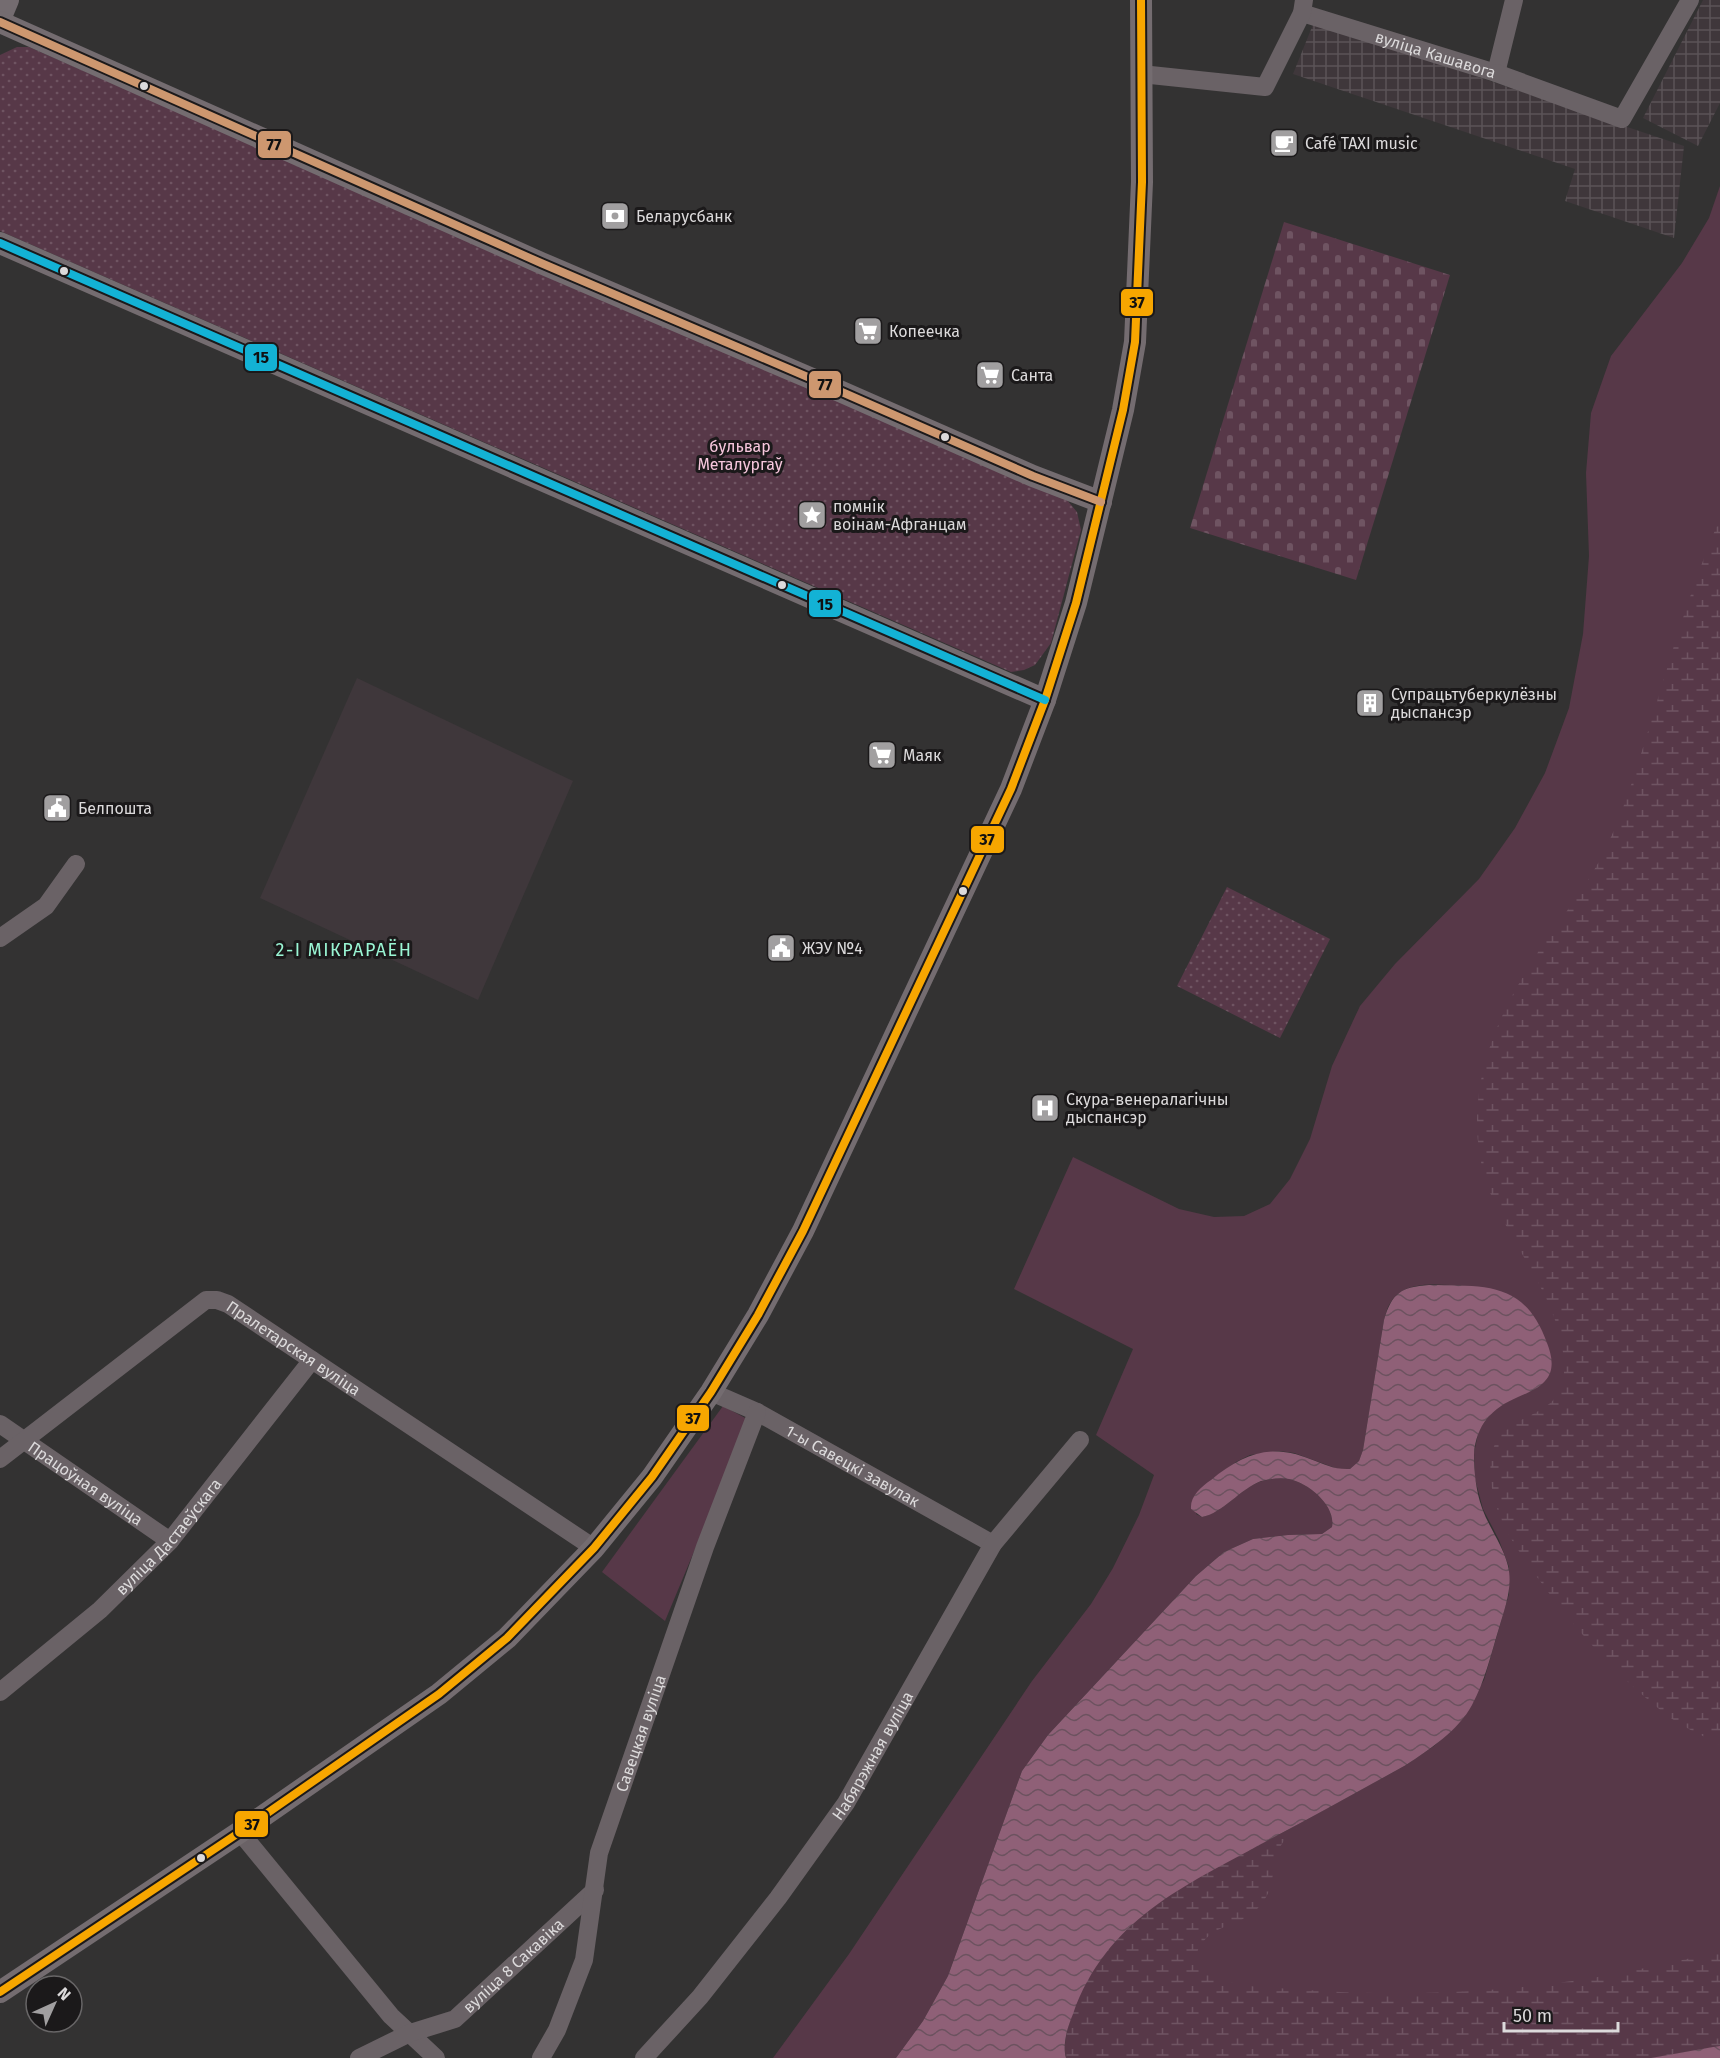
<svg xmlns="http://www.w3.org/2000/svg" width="1720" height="2058" font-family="'Fira Sans',sans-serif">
<defs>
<pattern id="industrial-grid" width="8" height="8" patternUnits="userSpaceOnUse" patternTransform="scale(1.5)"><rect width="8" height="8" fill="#3f373b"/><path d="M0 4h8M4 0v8" fill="none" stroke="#5a5357"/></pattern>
<pattern id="wetland-marsh" width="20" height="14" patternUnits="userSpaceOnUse" patternTransform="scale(1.5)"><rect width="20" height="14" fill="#573848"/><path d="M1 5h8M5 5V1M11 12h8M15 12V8" fill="none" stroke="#6f5462"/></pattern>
<pattern id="cemetery-stones" width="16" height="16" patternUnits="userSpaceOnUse" patternTransform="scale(1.5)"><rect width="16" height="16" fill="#573848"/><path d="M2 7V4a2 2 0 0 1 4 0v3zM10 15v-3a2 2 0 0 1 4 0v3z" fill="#6f5462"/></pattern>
<pattern id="park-dots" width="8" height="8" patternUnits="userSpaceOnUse" patternTransform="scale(1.5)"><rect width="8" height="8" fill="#573848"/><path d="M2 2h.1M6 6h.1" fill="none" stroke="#6f5462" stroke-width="1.8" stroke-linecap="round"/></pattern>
<pattern id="water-waves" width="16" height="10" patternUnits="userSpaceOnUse" patternTransform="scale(1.5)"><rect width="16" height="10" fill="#8f6077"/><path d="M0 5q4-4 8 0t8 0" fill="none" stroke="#6c525f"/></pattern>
</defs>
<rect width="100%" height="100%" fill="#333232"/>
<polygon fill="#3f373b" points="357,678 573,781 478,1000 260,898"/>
<g fill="url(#industrial-grid)">
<polygon points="1703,0 1720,0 1720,103 1698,146 1643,118"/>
<polygon points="1314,22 1684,146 1674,238 1565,201 1575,169 1293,74"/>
</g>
<g fill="#573848">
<path d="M 1720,186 L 1720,2046 L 1651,2058 L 1066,2058 L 1191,1883 L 1406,1765 L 1434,1746 L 1454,1728 L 1484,1680 L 1509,1594 L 1509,1567 L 1499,1540 L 1483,1509 L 1475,1479 L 1474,1453 L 1479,1429 L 1493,1411 L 1511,1399 L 1533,1390 L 1464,1286 C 1440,1285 1405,1279 1391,1302 C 1387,1307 1386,1314 1384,1320 L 1363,1450 L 1359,1461 L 1350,1469 L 1338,1469 L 1294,1453 L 1279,1451 L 1250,1455 L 1236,1462 L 1211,1480 L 1196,1514 L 1202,1517 C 1223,1513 1240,1488 1262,1481 C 1270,1479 1280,1477 1289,1479 C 1309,1483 1336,1506 1332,1527 L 1322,1534 L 1288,1535 L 1253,1539 L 1224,1552 L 1196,1576 L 1048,1735 L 1022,1771 L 948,1976 L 923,2021 L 896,2058 L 773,2058 L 849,1954 L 1032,1681 L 1091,1604 L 1113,1568 L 1139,1515 L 1154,1475 L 1096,1435 L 1133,1349 L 1014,1289 L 1073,1157 L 1179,1209 L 1214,1217 L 1244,1216 L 1270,1204 L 1290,1179 L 1310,1139 L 1332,1066 L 1360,1006 L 1395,964 L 1479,879 L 1515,828 L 1545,773 L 1569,708 L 1583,634 L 1589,556 L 1586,473 L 1591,413 L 1611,356 L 1682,263 L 1709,218 Z"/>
<polygon points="723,1406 749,1420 665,1621 602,1572"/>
</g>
<g fill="url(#wetland-marsh)">
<path d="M 1720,518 L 1720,1745 C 1702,1735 1680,1726 1664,1713 C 1615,1674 1574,1628 1537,1577 C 1524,1558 1508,1538 1500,1516 C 1492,1497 1488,1473 1492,1453 C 1503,1409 1562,1422 1564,1373 C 1567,1304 1507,1244 1486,1182 C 1481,1167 1477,1141 1477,1125 C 1476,1069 1498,1017 1527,970 C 1551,929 1584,893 1605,850 C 1626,807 1639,760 1653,715 C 1673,648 1693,582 1720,518 Z"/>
<path d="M 1305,1821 C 1295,1830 1282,1839 1278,1852 C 1270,1875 1276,1887 1259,1907 C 1240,1929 1211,1921 1197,1952 C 1199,1962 1201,1968 1211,1974 C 1233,1988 1265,1987 1290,1989 C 1384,1996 1479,1995 1572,1981 C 1622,1974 1671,1962 1720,1952 L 1720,2046 L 1651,2058 L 1066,2058 C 1062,2043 1069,2024 1074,2009 C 1110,1909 1218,1868 1305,1821 Z"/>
</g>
<polygon fill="url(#cemetery-stones)" points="1284,222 1450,275 1356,580 1190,528"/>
<g fill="url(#park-dots)">
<polygon points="17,47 29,47 1067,500 1077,512 1081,530 1051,643 1035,665 1024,670 1011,672 0,231 0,55"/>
<polygon points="1227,887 1330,939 1280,1038 1177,986"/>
</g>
<g fill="url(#water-waves)">
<path d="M 1429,1285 C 1485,1286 1525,1281 1547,1343 C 1552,1356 1555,1370 1545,1381 C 1538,1389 1527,1393 1518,1397 C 1492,1408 1476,1425 1474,1454 C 1474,1472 1476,1491 1482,1508 C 1489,1528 1503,1545 1508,1566 C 1513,1587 1505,1608 1499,1628 C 1491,1654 1485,1681 1472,1705 C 1458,1731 1430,1749 1406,1765 C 1359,1791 1312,1817 1265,1842 C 1184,1886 1106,1920 1073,2014 C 1068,2026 1062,2044 1066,2058 L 896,2058 L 923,2021 L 948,1976 L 1022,1771 L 1048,1735 L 1196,1576 L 1224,1552 L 1253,1539 L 1288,1535 L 1322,1534 L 1332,1527 C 1336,1506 1309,1483 1289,1479 C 1280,1477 1270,1479 1261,1481 C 1240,1489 1223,1513 1202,1517 L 1191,1509 C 1190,1496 1201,1487 1211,1480 C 1243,1454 1270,1443 1310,1459 C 1324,1464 1335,1470 1350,1469 L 1359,1461 L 1363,1450 L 1384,1320 C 1392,1293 1401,1287 1429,1285 Z"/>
<polygon points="1720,2046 1720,2058 1651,2058 1713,2047"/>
</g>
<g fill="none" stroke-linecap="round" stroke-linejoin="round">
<g stroke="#6a6266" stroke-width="18">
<path id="s1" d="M 1302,13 L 1496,73 L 1514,0"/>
<polyline points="1496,73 1622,119 1690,0"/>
<polyline points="1141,74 1265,87 1302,13 1304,0"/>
<polyline points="0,938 46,906 76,864"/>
<path id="s2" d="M 711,1392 L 757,1412 L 993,1544"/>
<path id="s3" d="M 0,1424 L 170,1541"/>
<path id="s4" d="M 0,1459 L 206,1300 L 217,1300 L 228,1304 L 594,1548"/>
<path id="s5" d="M 0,1692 L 100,1610 L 170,1541 L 312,1360"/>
<polyline points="240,1832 391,2016 436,2058"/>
<path id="s6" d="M 359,2058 L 410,2033 L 455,2019 L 595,1890"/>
<path id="s7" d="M 541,2058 L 557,2030 L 584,1960 L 599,1853 L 705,1547 L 757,1412"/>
<path id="s8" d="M 644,2058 L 700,1997 L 778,1898 L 846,1803 L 993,1544 L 1080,1440"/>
</g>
<g stroke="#746c70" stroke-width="22">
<polyline points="0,19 8,0"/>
<polyline points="0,22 541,263 810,378 1033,476 1101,502"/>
<polyline points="0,243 1045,700"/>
<polyline points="0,1992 240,1832 439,1694 507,1638 594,1548 652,1477 711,1392 758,1315 803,1231 1011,789 1045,700 1076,603 1123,410 1135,342 1142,182 1141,0"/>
</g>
<g stroke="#1b191a" stroke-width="12">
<polyline id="bus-1" points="0,1992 240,1832 439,1694 507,1638 594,1548 652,1477 711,1392 758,1315 803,1231 1011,789 1045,700 1076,603 1123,410 1135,342 1142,182 1141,0"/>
</g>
<g stroke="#1b191a" stroke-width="12">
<polyline id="bus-2" points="0,22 541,263 810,378 1033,476 1101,502"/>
</g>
<g stroke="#1b191a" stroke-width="12">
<polyline id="bus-3" points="0,243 1045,700"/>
</g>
<use href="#bus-1" stroke="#f7a600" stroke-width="8"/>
<use href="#bus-2" stroke="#cd976f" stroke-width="8"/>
<use href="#bus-3" stroke="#13b2d5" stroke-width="8"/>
</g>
<defs>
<g id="cafe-square" transform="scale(1.5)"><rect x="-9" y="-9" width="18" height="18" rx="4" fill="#a19fa0" stroke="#1b191a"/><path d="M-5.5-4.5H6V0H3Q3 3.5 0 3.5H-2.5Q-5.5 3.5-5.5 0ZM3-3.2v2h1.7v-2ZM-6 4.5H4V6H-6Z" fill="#fff"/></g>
<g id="bank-square" transform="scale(1.5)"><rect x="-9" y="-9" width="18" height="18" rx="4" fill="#a19fa0" stroke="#1b191a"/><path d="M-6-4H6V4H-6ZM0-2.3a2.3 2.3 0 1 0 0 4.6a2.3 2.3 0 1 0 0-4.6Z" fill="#fff"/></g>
<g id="supermarket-square" transform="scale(1.5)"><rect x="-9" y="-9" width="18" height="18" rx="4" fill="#a19fa0" stroke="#1b191a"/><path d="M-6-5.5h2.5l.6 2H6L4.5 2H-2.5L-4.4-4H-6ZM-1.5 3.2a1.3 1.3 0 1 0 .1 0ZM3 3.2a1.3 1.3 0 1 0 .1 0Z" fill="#fff"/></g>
<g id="sight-square" transform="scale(1.5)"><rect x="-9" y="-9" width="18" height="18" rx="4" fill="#a19fa0" stroke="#1b191a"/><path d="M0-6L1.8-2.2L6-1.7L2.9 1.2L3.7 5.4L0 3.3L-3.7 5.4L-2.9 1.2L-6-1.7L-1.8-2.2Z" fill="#fff"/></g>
<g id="building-square" transform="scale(1.5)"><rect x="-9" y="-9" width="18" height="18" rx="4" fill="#a19fa0" stroke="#1b191a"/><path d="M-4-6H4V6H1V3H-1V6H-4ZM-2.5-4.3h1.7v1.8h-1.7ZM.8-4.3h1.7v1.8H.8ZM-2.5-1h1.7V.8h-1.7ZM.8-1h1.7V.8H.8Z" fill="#fff"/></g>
<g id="civic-square" transform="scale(1.5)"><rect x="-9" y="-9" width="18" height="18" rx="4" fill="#a19fa0" stroke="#1b191a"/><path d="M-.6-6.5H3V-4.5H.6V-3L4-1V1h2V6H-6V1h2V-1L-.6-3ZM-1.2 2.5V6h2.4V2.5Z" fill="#fff"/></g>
<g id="hospital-square" transform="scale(1.5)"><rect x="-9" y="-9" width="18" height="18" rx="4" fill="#a19fa0" stroke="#1b191a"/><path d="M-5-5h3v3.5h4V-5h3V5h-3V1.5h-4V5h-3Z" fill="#fff"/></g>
</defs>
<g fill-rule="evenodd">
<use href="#cafe-square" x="1284" y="143"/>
<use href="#bank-square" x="615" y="216"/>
<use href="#supermarket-square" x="868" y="331"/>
<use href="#supermarket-square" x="990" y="375"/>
<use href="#sight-square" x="812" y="515"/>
<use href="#building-square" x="1370" y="703"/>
<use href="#supermarket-square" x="882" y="755"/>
<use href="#civic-square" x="57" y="808"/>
<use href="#civic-square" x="781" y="948"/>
<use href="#hospital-square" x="1045" y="1108"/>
</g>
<g fill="#dcdadb" stroke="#1b191a" stroke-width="2">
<circle cx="144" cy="86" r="5"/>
<circle cx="64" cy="271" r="5"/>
<circle cx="945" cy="437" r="5"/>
<circle cx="782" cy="585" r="5"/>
<circle cx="963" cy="891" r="5"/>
<circle cx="201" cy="1858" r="5"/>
</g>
<g text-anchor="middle" stroke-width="6" stroke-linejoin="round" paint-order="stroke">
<g font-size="16" fill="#dcdadb" stroke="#1b191a">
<text dy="6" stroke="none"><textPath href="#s1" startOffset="140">вуліца Кашавога</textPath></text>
<text dy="6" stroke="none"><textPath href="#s4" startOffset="362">Пралетарская вуліца</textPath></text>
<text dy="6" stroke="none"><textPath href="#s2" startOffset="160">1-ы Савецкі завулак</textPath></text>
<text dy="6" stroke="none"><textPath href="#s3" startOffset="104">Працоўная вуліца</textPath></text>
<text dy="6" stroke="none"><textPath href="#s5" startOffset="230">вуліца Дастаеўскага</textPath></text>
<text dy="6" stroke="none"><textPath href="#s7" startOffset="342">Савецкая вуліца</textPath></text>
<text dy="6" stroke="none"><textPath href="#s8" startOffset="380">Набярэжная вуліца</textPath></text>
<text dy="6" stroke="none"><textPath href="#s6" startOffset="183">вуліца 8 Сакавіка</textPath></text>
</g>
<g font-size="16" fill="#dcdadb" stroke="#1b191a" text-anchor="start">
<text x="1305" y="149">Café TAXI music</text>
<text x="636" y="222">Беларусбанк</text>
<text x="889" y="337">Копеечка</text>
<text x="1011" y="381">Санта</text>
<text x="833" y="512">помнік<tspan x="833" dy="18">воінам-Афганцам</tspan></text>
<text x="1391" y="700">Супрацьтуберкулёзны<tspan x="1391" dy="18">дыспансэр</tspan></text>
<text x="903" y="761">Маяк</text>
<text x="78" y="814">Белпошта</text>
<text x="802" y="954">ЖЭУ №4</text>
<text x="1066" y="1105">Скура-венералагічны<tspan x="1066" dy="18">дыспансэр</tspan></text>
</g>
<g font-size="16" fill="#f7c7dd" stroke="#1b191a">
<text x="740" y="452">бульвар<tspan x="740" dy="18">Металургаў</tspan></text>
</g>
<g font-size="18" letter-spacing="1.5" fill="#9af6d4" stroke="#1b191a">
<text x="344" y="956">2-І МІКРАРАЁН</text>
</g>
</g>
<g stroke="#1b191a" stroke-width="2">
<rect x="257" y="130" width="35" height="29" rx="6" fill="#cd976f"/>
<rect x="1120" y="288" width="34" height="29" rx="6" fill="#f7a600"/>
<rect x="244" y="343" width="34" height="29" rx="6" fill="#13b2d5"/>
<rect x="808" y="370" width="34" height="29" rx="6" fill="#cd976f"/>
<rect x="808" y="589" width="34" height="29" rx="6" fill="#13b2d5"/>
<rect x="970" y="825" width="35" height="29" rx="6" fill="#f7a600"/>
<rect x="676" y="1404" width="34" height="28" rx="6" fill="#f7a600"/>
<rect x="234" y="1810" width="35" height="28" rx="6" fill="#f7a600"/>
</g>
<g font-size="16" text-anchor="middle" font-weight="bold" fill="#111">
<text x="274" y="150">77</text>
<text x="1137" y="308">37</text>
<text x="261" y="363">15</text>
<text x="825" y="390">77</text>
<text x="825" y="610">15</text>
<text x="987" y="845">37</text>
<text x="693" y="1424">37</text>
<text x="252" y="1830">37</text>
</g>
<g transform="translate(54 2004) rotate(45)"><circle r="28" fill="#1b191a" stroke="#686667" stroke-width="1.5"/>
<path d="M0-4.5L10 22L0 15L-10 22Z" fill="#a19fa0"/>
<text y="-9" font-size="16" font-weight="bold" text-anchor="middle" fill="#dcdadb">N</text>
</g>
<path d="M1504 2022v9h114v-9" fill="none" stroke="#dcdadb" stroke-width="3"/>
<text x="1513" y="2022" font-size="18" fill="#dcdadb" stroke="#1b191a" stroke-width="4.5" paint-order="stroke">50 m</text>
</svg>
